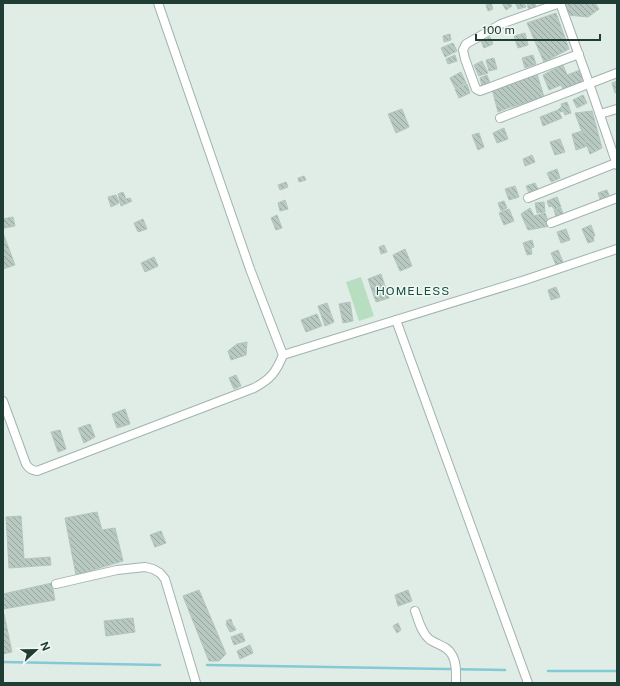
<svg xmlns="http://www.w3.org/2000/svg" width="620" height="686" font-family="'Public Sans',sans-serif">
<defs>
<pattern id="building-back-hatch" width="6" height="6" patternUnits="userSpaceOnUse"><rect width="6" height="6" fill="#b8c9c2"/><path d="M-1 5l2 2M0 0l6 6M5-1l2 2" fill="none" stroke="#95a49e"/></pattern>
</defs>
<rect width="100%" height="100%" fill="#e0ece6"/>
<polygon fill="#b7dec1" points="361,277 374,316 359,321 346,282"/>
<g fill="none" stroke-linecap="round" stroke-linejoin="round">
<g stroke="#84c9d4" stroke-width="2.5">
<polyline points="3,662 160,665"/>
<polyline points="207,665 505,670"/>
<polyline points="548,671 617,671"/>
</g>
</g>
<g fill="url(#building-back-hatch)" stroke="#b2c6bd">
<polygon points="491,3 493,9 488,11 486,5"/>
<polygon points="502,3 510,3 512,6 506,10"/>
<polygon points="520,3 524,3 526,7 518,9 516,4"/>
<polygon points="527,3 535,3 536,9 529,11"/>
<polygon points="571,3 595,3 599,9 588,17 568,15 565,5"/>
<polygon points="556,13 569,49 544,62 527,23"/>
<polygon points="525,33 528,45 518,48 514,36"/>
<polygon points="450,34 451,40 444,42 443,36"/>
<polygon points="490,37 493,44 484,48 481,41"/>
<polygon points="453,43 457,51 445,57 441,48"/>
<polygon points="455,55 457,61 448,64 446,59"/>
<polygon points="533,55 536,64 525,68 522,58"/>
<polygon points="494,58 497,69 489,71 486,60"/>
<polygon points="482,61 488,73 479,76 474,65"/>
<polygon points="563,65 567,75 580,70 583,85 564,91 561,85 549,90 543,75"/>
<polygon points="461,72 466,83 455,88 450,78"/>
<polygon points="537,74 544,97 508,108 498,112 492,89"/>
<polygon points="487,75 490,83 482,86 480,78"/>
<polygon points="617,81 617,92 615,93 612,83"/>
<polygon points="467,84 470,93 459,98 455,89"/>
<polygon points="583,95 587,103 577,108 573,100"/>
<polygon points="567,102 571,113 565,115 563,111 561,112 558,110 562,106 561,104"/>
<polygon points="402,109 409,127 396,133 388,114"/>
<polygon points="558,110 562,118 543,126 540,117"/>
<polygon points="592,111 602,148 590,154 575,113"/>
<polygon points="504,128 508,139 497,143 493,133"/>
<polygon points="582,131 587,146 576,150 572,134"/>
<polygon points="479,133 484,147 478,150 472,135"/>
<polygon points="560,139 565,152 555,155 550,142"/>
<polygon points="532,155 535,162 525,166 523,159"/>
<polygon points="557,169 560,178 551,182 547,173"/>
<polygon points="304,176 306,180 299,182 298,178"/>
<polygon points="286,182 288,187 280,190 278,185"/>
<polygon points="535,183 538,189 529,193 526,186"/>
<polygon points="515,186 519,197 509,200 505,189"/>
<polygon points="607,190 610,198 601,202 598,193"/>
<polygon points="123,192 126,199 130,198 132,201 121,206 118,194"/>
<polygon points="116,195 119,203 111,207 108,197"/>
<polygon points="557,197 561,207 554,209 552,206 549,207 547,201"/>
<polygon points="285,200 288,209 280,211 278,203"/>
<polygon points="504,201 507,208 501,211 498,203"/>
<polygon points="544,202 545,212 537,213 535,203"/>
<polygon points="530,208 534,216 545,213 550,226 528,230 521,214"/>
<polygon points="561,208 564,216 557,219 554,210"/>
<polygon points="509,209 514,221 504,225 499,213"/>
<polygon points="277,215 282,228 276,230 271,218"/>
<polygon points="13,217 15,226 4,228 3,219"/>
<polygon points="143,219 147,229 138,232 134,223"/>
<polygon points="591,225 595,236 593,236 594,241 588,243 582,229"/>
<polygon points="566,229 570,240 561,243 557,232"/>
<polygon points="3,233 15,265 3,269"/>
<polygon points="532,240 534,247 531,248 532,254 527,255 523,243"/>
<polygon points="384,245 387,252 381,254 379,247"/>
<polygon points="405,249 412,266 400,271 393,255"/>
<polygon points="558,250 563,262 556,265 551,253"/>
<polygon points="154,257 158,266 145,272 141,263"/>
<polygon points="381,274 389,298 376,302 368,279"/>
<polygon points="556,287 560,297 551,300 548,290"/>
<polygon points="350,302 353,321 343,323 339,304"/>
<polygon points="327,303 334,322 325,326 318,306"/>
<polygon points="317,314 322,326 306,332 301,320"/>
<polygon points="247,342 246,355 231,360 228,351 237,344"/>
<polygon points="236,375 241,386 234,389 229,378"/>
<polygon points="125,409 130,424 117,428 112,414"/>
<polygon points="90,424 95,437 84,443 78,428"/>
<polygon points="60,430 66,449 58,452 51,432"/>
<polygon points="97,512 102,530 115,528 123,561 76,575 65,518"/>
<polygon points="21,516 24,559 50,557 51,565 9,568 6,517"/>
<polygon points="161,531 166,543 155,547 150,535"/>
<polygon points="52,583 55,600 3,609 3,594"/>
<polygon points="199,590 226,654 219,661 209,661 183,596"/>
<polygon points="408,590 412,601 398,606 395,595"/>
<polygon points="3,614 4,614 12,652 3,654"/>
<polygon points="133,618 135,632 106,636 104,621"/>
<polygon points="231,619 233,626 234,626 236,630 230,632 226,624 227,623 226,621"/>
<polygon points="398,623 401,630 397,633 393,626"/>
<polygon points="242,633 245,641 234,645 231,637"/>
<polygon points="250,645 253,653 240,659 237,651"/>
</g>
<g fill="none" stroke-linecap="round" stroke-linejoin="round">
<g stroke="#a2b4ad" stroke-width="10">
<g id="minor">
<polyline points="560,3 501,24 466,44 463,50 465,59 476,89 480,91 579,54"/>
<polyline points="560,3 589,83 617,165"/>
<polyline points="600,114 617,109"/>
<polyline points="500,118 617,73"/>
<polyline points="528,198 616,163"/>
<polyline points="551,223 617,198"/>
<polyline points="396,320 528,683"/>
<polyline points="283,355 525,280 617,249"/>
<path d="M 3,401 L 26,464 C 29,469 32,470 37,471 L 254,388 C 271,379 276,372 283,355 L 250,269 L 158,3"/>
<polyline points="56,584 117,570 145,567 153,569 160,573 165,579 196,683"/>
<path d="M 415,611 C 419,621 421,632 429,639 C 437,645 448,646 452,655 C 457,663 456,674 456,683"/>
</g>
</g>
<use href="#minor" stroke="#fff" stroke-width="8"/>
</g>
<g text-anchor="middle" stroke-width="3" stroke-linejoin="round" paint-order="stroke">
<g font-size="12" letter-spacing="1" fill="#1a5042" stroke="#f0f8f4">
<text x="413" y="295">HOMELESS</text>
</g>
</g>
<rect width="620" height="686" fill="none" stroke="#1f3d34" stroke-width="8"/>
<g transform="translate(36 650) rotate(68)" stroke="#f0f8f4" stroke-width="3" paint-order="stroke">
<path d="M0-3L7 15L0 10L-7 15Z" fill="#1f3d34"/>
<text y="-6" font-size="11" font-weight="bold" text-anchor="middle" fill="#1f3d34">N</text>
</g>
<path d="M476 34v6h124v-6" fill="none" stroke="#1f3d34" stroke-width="2"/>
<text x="482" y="34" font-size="12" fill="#1f3d34" stroke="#f0f8f4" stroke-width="3" paint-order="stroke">100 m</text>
</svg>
